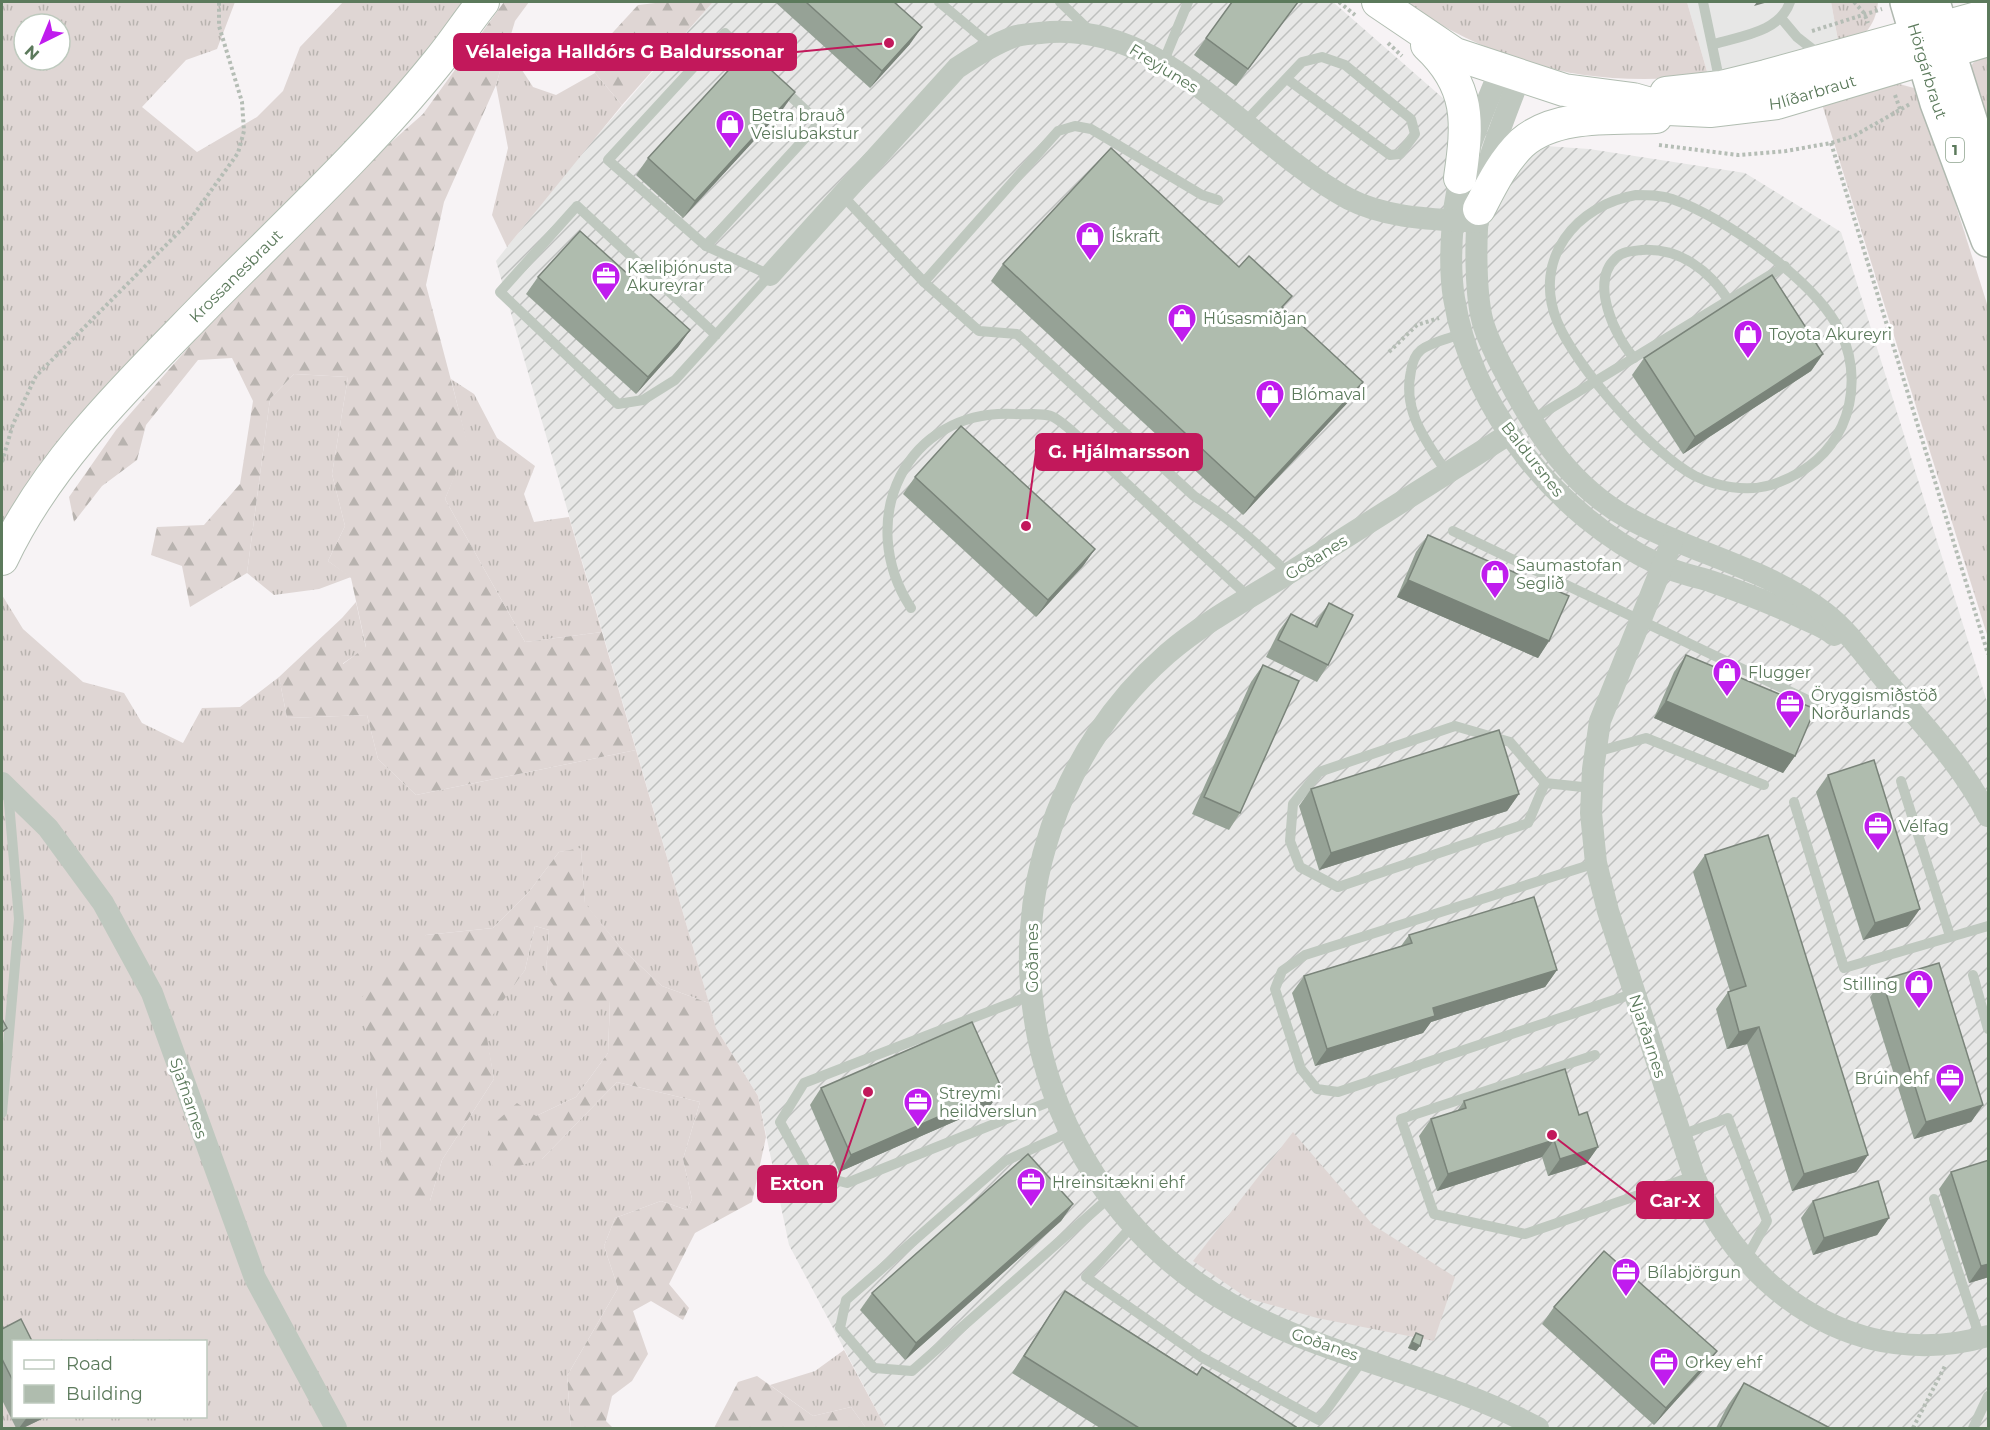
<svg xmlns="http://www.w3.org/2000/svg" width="1990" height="1430" font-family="Montserrat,sans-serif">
<defs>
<pattern id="industrial-furrows" width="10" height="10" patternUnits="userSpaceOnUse" patternTransform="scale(1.5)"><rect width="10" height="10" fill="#e7e7e6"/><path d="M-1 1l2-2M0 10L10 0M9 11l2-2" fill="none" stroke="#bec0be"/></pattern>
<pattern id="grass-tufts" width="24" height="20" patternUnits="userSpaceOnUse" patternTransform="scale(1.5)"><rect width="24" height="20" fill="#dfd6d4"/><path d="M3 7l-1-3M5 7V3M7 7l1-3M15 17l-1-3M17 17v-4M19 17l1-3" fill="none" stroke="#b8b3af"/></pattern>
<pattern id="forest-firs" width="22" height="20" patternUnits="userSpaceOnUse" patternTransform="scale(1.5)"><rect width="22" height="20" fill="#dfd6d4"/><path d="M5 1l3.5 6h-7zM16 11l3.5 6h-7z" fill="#b8b3af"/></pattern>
</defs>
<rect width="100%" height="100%" fill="#f7f3f5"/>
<polygon fill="#e7e7e6" points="1687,2 1831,2 1840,51 1708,75"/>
<polygon fill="url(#industrial-furrows)" points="713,2 1333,2 1444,99 1515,144 1589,149 1745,173 1841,232 1988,705 1988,1428 886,1428 789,1245 758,1096 716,1028 496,261 575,161"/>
<g fill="url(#grass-tufts)" fill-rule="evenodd">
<path d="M 2,2 L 235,2 L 217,49 L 186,60 L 142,107 L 197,152 L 257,117 L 283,91 L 300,47 L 343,2 L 469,2 L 423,64 L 2,536 ZM 24,24 L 60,24 L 60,60 L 24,60 Z"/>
<path d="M 1404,2 L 1687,2 L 1708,75 C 1591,89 1502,67 1404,2 Z"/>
<path d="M 1831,2 L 1878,2 C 1876,27 1861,40 1840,51 Z"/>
<polygon points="507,47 533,87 556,95 595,73 622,105 507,247 492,215 508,148 496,85"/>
<polygon points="1988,52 1988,153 1969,70 1973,63"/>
<polygon points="1888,81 1914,88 1922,98 1988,307 1988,638 1821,101"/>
<polygon points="294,374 348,377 332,474 345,526 328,561 351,577 319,589 274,595 247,573 270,399"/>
<polygon points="451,379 474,394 497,438 535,466 524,494 534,522 569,517 602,632 525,642 445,499 467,444"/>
<path d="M 2,595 L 23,629 L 83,682 L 124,693 L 142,723 L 183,743 L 202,708 L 240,707 L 279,677 L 287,718 L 367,715 L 378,759 L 416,795 L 636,750 L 709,1003 L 662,986 L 621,948 L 585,904 L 581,849 L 559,852 L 528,893 L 493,928 L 426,935 L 376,1087 L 381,1151 L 430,1201 L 442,1160 L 494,1079 L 484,1025 L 525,970 L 535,926 L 549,930 L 546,974 L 610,1000 L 608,1053 L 576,1097 L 536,1116 L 542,1159 L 617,1082 L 700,1102 L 683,1159 L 692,1199 L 687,1210 L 661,1201 L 615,1218 L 604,1246 L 618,1288 L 567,1376 L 571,1428 L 2,1428 ZM 14,1342 L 206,1342 L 206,1416 L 14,1416 Z"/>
<polygon points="356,602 366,648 342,664 342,618"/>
<polygon points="1293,1132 1373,1225 1455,1277 1434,1341 1317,1318 1247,1298 1193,1261"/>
<polygon points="844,1350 886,1428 866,1428 851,1407 813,1416 770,1385 815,1371"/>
</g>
<g fill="url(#forest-firs)">
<polygon points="504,2 529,2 515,21 496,85 444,202 426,285 468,445 445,499 525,642 602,632 636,750 416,795 378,759 367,715 287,718 279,677 342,618 343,664 366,647 351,578 328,561 345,526 332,474 348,377 294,374 270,399 247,573 190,607 182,566 151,555 157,527 204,525 240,484 253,401 232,358 198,360 146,425 137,460 102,486 74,522 69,497 116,430 200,334 362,168 423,114"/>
<polygon points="664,2 713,2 622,105 595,73 604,42 638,5"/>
<polygon points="581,848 585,903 621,948 662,986 709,1003 716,1028 758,1096 766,1137 752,1202 695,1233 669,1284 689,1308 683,1320 651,1301 633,1311 648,1354 632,1381 612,1396 606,1421 613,1428 571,1428 567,1376 618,1288 604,1246 615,1218 661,1201 687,1210 692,1199 683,1159 700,1102 617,1082 542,1159 497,1173 485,1152 489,1128 517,1103 536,1116 576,1097 608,1053 610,1001 568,1008 546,974 549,930 535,926 525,970 485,1026 494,1079 442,1160 430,1201 414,1216 381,1151 376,1087 360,999 426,935 493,928 528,893 559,852"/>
<polygon points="757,1376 813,1416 851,1407 866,1428 714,1428 738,1382"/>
</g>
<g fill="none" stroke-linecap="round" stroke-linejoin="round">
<g stroke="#b1bdb1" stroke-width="34">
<g id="secondary">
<path id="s1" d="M 1378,2 L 1455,54 L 1564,90 L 1633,99 L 1668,109 L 1710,111 L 1777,103 L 1988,40"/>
<path d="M 1427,45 C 1471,86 1468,123 1460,178"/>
<polyline points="1666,93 1721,87 1766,76 1988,15"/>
<path d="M 1479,209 C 1491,186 1503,161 1522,143 C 1556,113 1614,119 1656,117"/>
<path id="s2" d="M 2,559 C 48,461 130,383 205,306 C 283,227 367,150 437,63 C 453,44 467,22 483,2"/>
</g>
</g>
<g stroke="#b0b9b0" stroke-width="36">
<g id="highway">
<path id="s3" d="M 1907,2 L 1937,103 L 1988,240"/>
<polyline points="1933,2 1988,177"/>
</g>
</g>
<g stroke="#b5bdb5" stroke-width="4" stroke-dasharray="3 3" stroke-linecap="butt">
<polyline points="1339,2 1355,15"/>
<polyline points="1854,2 1864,13 1868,23"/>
<polyline points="1812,31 1882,9"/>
<polyline points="1388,43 1402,56"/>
<polyline points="1895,95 1900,109"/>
<polyline points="1831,143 1988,654"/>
<polyline points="1659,145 1738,155 1786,151 1831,143 1854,136 1910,104"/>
<polyline points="1389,352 1417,325 1439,318"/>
<polyline points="2,462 13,424 36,376 187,224 238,153 244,131 242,102 219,26 219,2"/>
<polyline points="1913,1428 1946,1364"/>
</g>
<g stroke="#bfc8bf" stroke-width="10">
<polyline points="939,2 992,46"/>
<polyline points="1060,2 1090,31"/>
<polyline points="1703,2 1720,83"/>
<polyline points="1781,18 1797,37 1820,55"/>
<path d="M 1714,44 C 1741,36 1780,32 1790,2"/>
<polyline points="1163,63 1188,2"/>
<polyline points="1244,123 1302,62 1322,57 1345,65 1411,119 1415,134 1400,154 1390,155 1287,79"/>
<path d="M 1636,195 C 1649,195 1661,195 1672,199 C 1725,217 1817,282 1841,333 C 1855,362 1855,397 1842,426 C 1828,456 1802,475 1771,485 C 1746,492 1718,487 1695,476 C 1652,454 1575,366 1557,321 C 1532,259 1576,205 1636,195 Z"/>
<path d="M 843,196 L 924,282 L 979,331 L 1017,334 L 1194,496 C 1230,518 1258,545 1289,574"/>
<polyline points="706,246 819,123 781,87"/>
<polyline points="924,282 1058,131 1075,126 1091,129 1202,195 1218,200"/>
<polyline points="716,335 577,206 500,292 618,404 643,400 675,380 770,275 706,246 608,160 725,33 755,62"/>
<path d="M 1634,358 C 1615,337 1589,282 1616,258 C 1623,251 1633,251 1642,250 C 1680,248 1709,270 1729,301"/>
<polyline points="1530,421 1785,266"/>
<path d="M 1447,473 C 1426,441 1402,411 1411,371 C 1412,364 1415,355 1421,350 C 1431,342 1451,338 1464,333"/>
<polyline points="1453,531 1816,704"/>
<path d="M 911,608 C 854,521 905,408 1015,414 C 1026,415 1047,412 1055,418 C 1076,431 1094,454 1112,470 C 1158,513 1203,555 1249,597"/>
<polyline points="1596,752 1646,738 1764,785"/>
<polyline points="1901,781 1950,936"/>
<polyline points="1545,783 1528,823 1338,887 1300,867 1290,841 1293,804 1319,772 1455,726 1510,742 1545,783 1592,788"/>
<polyline points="1794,802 1844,968 1988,926"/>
<polyline points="1596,863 1305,955 1282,971 1275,989 1301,1069 1317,1089 1338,1092 1635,993"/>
<polyline points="1973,975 1988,1029"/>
<polyline points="1032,995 804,1083 780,1122 808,1173 847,1183 1056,1099"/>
<polyline points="1595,1055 1401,1119 1434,1214 1525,1234 1694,1176"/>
<polyline points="2,1113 19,919 8,791"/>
<polyline points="1070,1132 1005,1161 846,1300 840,1328 874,1368 912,1371 1110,1197"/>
<polyline points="1681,1135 1728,1118 1767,1221 1746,1259"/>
<polyline points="1934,1199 1980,1338"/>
<polyline points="1133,1225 1086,1277 1201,1357 1319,1420 1364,1358"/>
<polyline points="1973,1428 1988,1396"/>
</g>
<g stroke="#bfc8bf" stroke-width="22">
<path d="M 1500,70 C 1481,118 1457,168 1453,221 C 1451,244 1450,274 1454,298 C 1472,410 1557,516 1658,564 C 1674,572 1693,576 1710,581 C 1742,592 1772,603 1802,618 C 1813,623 1825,627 1834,635"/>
<path d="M 1520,76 C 1504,119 1485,162 1479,208 C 1475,237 1475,299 1484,326 C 1490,345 1500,363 1509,380 C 1538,436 1573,488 1630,519 C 1693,554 1767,568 1825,613 C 1848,631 1863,653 1881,675 C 1919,721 1961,762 1988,816"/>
<path d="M 770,275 L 957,68 C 975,56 992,45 1013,37 C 1021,34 1031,34 1040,33 C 1164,17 1249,146 1349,199 C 1388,219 1436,219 1478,222"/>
<path d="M 1509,434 C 1441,477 1373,520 1305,563 C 1259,593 1209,618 1167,654 C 1059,749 1009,896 1038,1037 C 1058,1135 1116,1226 1199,1284 C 1300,1355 1430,1369 1538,1428"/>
<path d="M 1672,542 L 1600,721 L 1593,769 L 1591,813 L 1596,863 L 1608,911 L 1694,1176 C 1743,1294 1860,1373 1988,1336"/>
<polyline points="2,783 48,828 103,903 152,993 255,1278 336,1428"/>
</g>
<use href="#secondary" stroke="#fff" stroke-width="32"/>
<use href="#highway" stroke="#fff" stroke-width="33"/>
</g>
<g fill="#96a296">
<polygon points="775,2 894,2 910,44 870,88"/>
<polygon points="1298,2 1236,86 1194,55 1206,38"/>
<polygon points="783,109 683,218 636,175 648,158"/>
<polygon points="1003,264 1284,308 1351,399 1243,515 991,281"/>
<polygon points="538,277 690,330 678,347 636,394 526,294"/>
<polygon points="1823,354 1811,371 1683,454 1632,375 1644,358"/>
<polygon points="915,477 1095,549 1083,566 1036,617 903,494"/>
<polygon points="1428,535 1549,641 1538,658 1397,597 1416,552"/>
<polygon points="1329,603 1328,665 1317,682 1266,657 1279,631 1291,614 1314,626 1317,620"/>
<polygon points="1686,655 1795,756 1783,773 1654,718 1674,672"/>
<polygon points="1263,665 1240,813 1229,830 1192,814 1251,682"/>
<polygon points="1828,775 1908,926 1863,940 1816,792"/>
<polygon points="1311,789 1519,794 1507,811 1319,870 1299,806"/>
<polygon points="1705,855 1868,1155 1856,1172 1792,1191 1747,1044 1727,1049 1716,1009 1728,992 1730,991 1693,872"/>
<polygon points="1409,935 1557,970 1545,987 1431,1022 1423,1033 1315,1066 1292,993 1304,976 1401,946"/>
<polygon points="1882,980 1983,1105 1971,1122 1914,1139 1870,997"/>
<polygon points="821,1088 1002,1089 990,1106 839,1172 810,1105"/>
<polygon points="1464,1101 1579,1115 1598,1147 1586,1164 1548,1176 1542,1157 1437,1191 1419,1136 1431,1119 1457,1111"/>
<polygon points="1951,1172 1989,1277 1969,1283 1939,1189"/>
<polygon points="1813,1201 1889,1218 1877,1235 1813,1255 1801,1218"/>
<polygon points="1073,1204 1061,1221 905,1360 860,1310 872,1293"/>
<polygon points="1065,1291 1197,1374 1295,1428 1100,1428 1012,1373 1054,1308"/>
<polygon points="1554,1307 1717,1351 1705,1368 1654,1425 1542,1324"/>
<polygon points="2,1329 14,1341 14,1416 48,1416 23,1428 16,1428 2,1400"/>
<polygon points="1416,1333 1420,1346 1416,1351 1408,1348 1412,1339"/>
<polygon points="1744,1383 1830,1428 1716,1428 1728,1405"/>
</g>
<g fill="#7a847a">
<polygon points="1757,2 1768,2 1754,6"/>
<polygon points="922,27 910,44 870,88 882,71"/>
<polygon points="795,92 783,109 683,218 695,201"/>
<polygon points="690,330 678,347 636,394 648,377"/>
<polygon points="1823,354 1811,371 1683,454 1695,437"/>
<polygon points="1363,382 1351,399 1243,515 1255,498"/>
<polygon points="1095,549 1083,566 1036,617 1048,600"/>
<polygon points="1408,580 1549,641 1538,658 1397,597"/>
<polygon points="1666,701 1795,756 1783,773 1654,718"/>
<polygon points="1519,794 1507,811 1319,870 1331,853"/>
<polygon points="1920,909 1908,926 1863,940 1875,923"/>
<polygon points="1557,970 1545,987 1431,1022 1423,1033 1315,1066 1327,1049 1433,1008"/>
<polygon points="1759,1027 1747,1044 1727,1049 1739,1032"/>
<polygon points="1002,1089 990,1106 839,1172 851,1155"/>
<polygon points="1983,1105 1971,1122 1914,1139 1926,1122"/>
<polygon points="1554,1140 1542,1157 1437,1191 1448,1174"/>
<polygon points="1598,1147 1586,1164 1548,1176 1560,1159"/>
<polygon points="1868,1155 1856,1172 1792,1191 1804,1174"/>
<polygon points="1073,1204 1061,1221 905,1360 916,1343"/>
<polygon points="1889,1218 1877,1235 1813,1255 1824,1238"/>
<polygon points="1989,1264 1989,1277 1969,1283 1981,1266"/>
<polygon points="1412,1342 1420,1346 1416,1351 1408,1348"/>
<polygon points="1717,1351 1705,1368 1654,1425 1666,1408"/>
<polygon points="28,1416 48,1416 23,1428 19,1428"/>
</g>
<g fill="#afbcae" stroke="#7a847a" stroke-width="1.5">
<polygon points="806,2 894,2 922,27 882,71"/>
<polygon points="1232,2 1298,2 1248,69 1206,38"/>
<polygon points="748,49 795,92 695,201 648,158"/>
<polygon points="1111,148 1239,267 1249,256 1292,296 1282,307 1363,382 1255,498 1003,264"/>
<polygon points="580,231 690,330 648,377 538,277"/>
<polygon points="1772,275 1823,354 1695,437 1644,358"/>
<polygon points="961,426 1095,549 1048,600 915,477"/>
<polygon points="1428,535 1569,596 1549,641 1408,580"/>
<polygon points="1329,603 1353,615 1328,665 1278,640 1291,614 1317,627"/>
<polygon points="1686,655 1815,709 1795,756 1666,701"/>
<polygon points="1263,665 1299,681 1240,813 1204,797"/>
<polygon points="1499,730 1519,794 1331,853 1311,789"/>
<polygon points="1874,760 1920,909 1875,923 1828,775"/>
<polygon points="1768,835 1868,1155 1804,1174 1759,1027 1739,1032 1728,992 1746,986 1705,855"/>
<polygon points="1534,897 1557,970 1433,1008 1435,1016 1327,1049 1304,976 1412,943 1409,935"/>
<polygon points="1939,963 1983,1105 1926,1122 1882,980"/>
<polygon points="2,1019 7,1028 2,1032"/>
<polygon points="972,1022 1002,1089 851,1155 821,1088"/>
<polygon points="1565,1069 1579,1115 1587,1112 1598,1147 1560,1159 1554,1140 1448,1174 1431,1119 1466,1108 1464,1101"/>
<polygon points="1028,1154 1073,1204 916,1343 872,1293"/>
<polygon points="1989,1160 1989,1264 1981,1266 1951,1172"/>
<polygon points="1878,1181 1889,1218 1824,1238 1813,1201"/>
<polygon points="1604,1251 1717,1351 1666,1408 1554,1307"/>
<polygon points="1065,1291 1197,1375 1202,1367 1296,1427 1295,1428 1139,1428 1024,1356"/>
<polygon points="21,1319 32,1341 14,1341 14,1383 2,1359 2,1329"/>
<polygon points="1416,1333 1423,1336 1420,1346 1412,1342"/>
<polygon points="1744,1383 1830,1428 1720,1428"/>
</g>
<defs>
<g id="shop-pin" transform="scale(1.5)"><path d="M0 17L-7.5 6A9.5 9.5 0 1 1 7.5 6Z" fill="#c01cee" stroke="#fff"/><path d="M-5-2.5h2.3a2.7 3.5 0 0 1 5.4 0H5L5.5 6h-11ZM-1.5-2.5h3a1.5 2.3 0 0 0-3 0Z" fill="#fff"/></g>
<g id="office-pin" transform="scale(1.5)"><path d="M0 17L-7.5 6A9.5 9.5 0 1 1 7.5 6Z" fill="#c01cee" stroke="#fff"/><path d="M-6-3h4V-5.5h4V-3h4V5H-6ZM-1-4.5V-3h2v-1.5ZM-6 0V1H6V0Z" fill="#fff"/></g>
</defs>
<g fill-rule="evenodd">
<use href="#shop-pin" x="730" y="124"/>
<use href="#shop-pin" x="1090" y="236"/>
<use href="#office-pin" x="606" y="276"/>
<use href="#shop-pin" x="1182" y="318"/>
<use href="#shop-pin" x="1748" y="334"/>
<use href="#shop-pin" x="1270" y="394"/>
<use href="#shop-pin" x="1495" y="574"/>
<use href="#shop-pin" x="1727" y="672"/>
<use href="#office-pin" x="1790" y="704"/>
<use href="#office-pin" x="1878" y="826"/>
<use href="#shop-pin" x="1919" y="984"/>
<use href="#office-pin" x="1950" y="1078"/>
<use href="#office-pin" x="918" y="1102"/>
<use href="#office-pin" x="1031" y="1182"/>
<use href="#office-pin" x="1626" y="1272"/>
<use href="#office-pin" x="1664" y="1362"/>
</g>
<g text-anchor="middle" stroke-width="6" stroke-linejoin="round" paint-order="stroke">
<rect fill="#fff" stroke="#8da28d" stroke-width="1.5" x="1946" y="138" width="18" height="24" rx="4.5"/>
<g font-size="15" font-weight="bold" fill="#5c7a5c">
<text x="1955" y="155">1</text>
</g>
<g font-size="16" fill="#5c7a5c" stroke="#fff">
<text transform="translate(1164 68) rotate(32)" y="6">Freyjunes</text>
<text dy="6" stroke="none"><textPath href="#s3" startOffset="72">Hörgárbraut</textPath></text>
<text dy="6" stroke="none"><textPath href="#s1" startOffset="460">Hlíðarbraut</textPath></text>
<text dy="6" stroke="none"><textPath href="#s2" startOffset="369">Krossanesbraut</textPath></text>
<text transform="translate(1533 459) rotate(52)" y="6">Baldursnes</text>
<text transform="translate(1316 557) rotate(-32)" y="6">Goðanes</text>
<text transform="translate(1032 958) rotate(-90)" y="6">Goðanes</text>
<text transform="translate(1648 1036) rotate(72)" y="6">Njarðarnes</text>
<text transform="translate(189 1098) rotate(71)" y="6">Sjafnarnes</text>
<text transform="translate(1325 1344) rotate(19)" y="6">Goðanes</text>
</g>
<g font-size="16" fill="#5c7a5c" stroke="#fff" text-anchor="start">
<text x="751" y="121">Betra brauð<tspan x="751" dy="18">Veislubakstur</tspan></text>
<text x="1111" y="242">Ískraft</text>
<text x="627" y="273">Kæliþjónusta<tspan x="627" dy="18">Akureyrar</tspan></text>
<text x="1203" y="324">Húsasmiðjan</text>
<text x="1769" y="340">Toyota Akureyri</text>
<text x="1291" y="400">Blómaval</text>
<text x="1516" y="571">Saumastofan<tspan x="1516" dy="18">Seglið</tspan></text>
<text x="1748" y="678">Flugger</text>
<text x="1811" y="701">Öryggismiðstöð<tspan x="1811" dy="18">Norðurlands</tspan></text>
<text x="1899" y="832">Vélfag</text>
<text x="1898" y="990" text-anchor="end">Stilling</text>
<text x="1929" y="1084" text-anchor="end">Brúin ehf</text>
<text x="939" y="1099">Streymi<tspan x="939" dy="18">heildverslun</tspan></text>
<text x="1052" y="1188">Hreinsitækni ehf</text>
<text x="1647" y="1278">Bílabjörgun</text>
<text x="1685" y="1368">Orkey ehf</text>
</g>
</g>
<path fill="none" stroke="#c2185b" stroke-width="2" d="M889 43L796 52M1026 526L1036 452M868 1092L836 1184M1552 1135L1637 1200"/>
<g fill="#c2185b" stroke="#fff" stroke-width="2">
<circle cx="889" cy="43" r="6"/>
<circle cx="1026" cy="526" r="6"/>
<circle cx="868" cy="1092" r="6"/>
<circle cx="1552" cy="1135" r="6"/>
</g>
<g fill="#c2185b" stroke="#c2185b" stroke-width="2">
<rect x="454" y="34" width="342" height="36" rx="6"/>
<rect x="1036" y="434" width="166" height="36" rx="6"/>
<rect x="758" y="1166" width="78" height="36" rx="6"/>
<rect x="1637" y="1182" width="76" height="36" rx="6"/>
</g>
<g font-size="18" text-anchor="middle" font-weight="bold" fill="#fff">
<text x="625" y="58">Vélaleiga Halldórs G Baldurssonar</text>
<text x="1119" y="458">G. Hjálmarsson</text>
<text x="797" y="1190">Exton</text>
<text x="1675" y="1207">Car-X</text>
</g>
<rect width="1990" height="1430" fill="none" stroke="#5c7a5c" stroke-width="6"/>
<rect x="12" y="1340" width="195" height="78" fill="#ffffff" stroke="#becabe" stroke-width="1.5"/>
<rect x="24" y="1360" width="30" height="9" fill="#ffffff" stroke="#becabe" stroke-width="1.5"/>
<text x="66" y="1370" font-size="18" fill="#5c7a5c">Road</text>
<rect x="24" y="1385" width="30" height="18" fill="#afbcae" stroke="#becabe" stroke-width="1.5"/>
<text x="66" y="1400" font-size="18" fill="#5c7a5c">Building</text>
<g transform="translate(42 42) rotate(223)"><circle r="28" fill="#ffffff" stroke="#becabe" stroke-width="1.5"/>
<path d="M0-4.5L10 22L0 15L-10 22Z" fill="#c01cee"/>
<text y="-9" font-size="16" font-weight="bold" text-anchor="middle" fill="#5c7a5c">N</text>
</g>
</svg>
